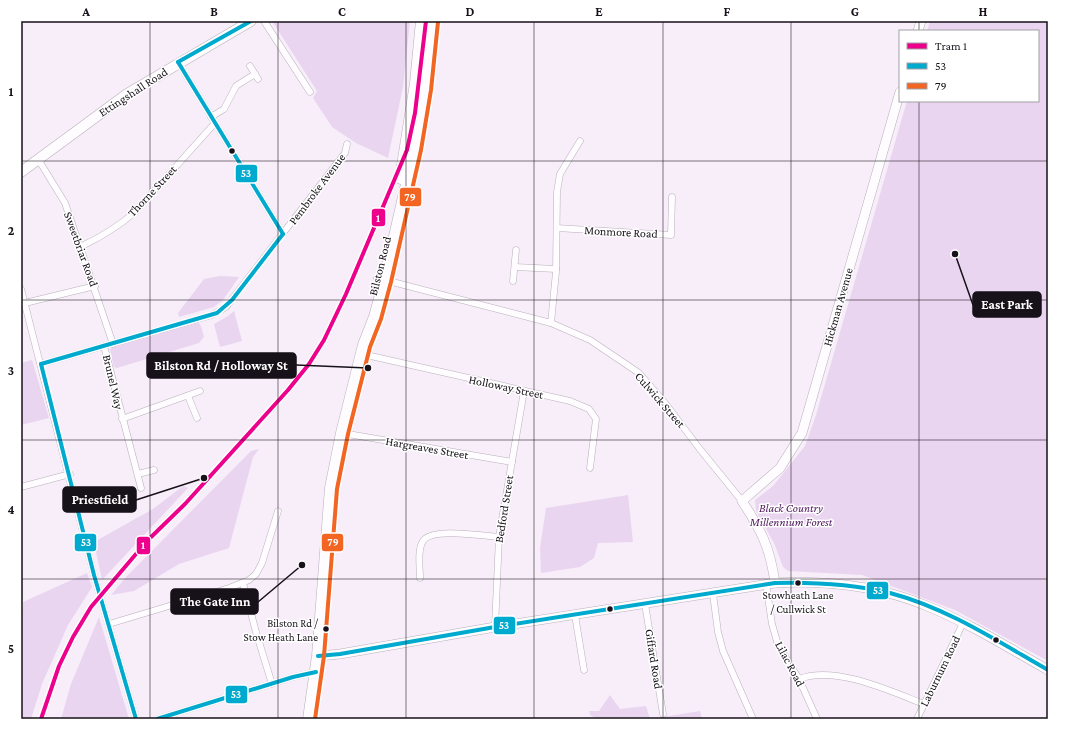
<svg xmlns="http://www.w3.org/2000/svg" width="1069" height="740" font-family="'Crimson Pro',serif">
<rect width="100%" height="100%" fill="#f7eefa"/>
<g fill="#ead5f0">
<polygon points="272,21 410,21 403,87 388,158 356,143 332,127 313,98 317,91"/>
<polygon points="930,21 1048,21 1048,661 955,610 862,575 788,571 783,567 774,543 756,511 755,500 773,486 805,446 816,415 907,101 1038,101 1038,31 927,31"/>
<polygon points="220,276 239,277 223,300 214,307 179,317 178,313 204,279"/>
<polygon points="234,311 242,341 220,347 214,324 228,316"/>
<polygon points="198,322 201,326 204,337 199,343 117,368 114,367 110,350 112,347"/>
<polygon points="32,360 49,418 21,425 21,363"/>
<polygon points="259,449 253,457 229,548 179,564 134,591 111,595 126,577 251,451"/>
<polygon points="183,486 188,488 102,580 94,542 153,509"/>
<polygon points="628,495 633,542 598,543 594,558 580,567 541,573 540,548 546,508"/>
<polygon points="87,573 92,587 68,625 42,684 31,719 21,719 21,625 23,602"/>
<polygon points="99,617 129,719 61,719 71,684"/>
<polygon points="610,695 620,709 646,706 650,719 700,711 702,719 597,719 590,715 589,711 599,711"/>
</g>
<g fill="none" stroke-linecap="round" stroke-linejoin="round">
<g stroke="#b8b0ba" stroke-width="7">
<g id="street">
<polyline points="264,21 310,92"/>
<polyline points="178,62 283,234"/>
<polyline points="250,66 258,79"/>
<polyline points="211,117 224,109 236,86 255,74"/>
<polyline points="38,159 65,203 113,344"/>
<polyline points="557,228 671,235 672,197"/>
<path d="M 80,247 C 101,237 118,227 135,212 L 215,123"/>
<polyline points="515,267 556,269"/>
<polyline points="377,278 551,323 590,340 639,373 665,403 699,448 742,501"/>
<polyline points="513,281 516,250"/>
<polyline points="21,289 94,575 136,719"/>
<polyline points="25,303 95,286"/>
<polyline points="551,323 556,272 557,192 560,174 580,141"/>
<polyline points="104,346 141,488"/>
<polyline points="362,354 570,401 589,409 596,419 590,468"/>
<polyline points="41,364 212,315 226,307 345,153 347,144"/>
<polyline points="188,396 197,418"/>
<polyline points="122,419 200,391"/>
<polyline points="342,433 512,462"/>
<polyline points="138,474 154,470"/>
<polyline points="21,487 70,474"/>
<path d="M 420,578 C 420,568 417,550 423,541 C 432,527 483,536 499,537"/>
<polyline points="243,583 256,632 272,684"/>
<polyline points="766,584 772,624 778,645 799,679 817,719"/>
<polyline points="713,594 718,632 723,651 753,719"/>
<polyline points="645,604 663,714"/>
<polyline points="575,615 584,670"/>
<polyline points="109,624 229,588 249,580 256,574 262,563 278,511"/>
<polyline points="495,627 499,537 524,391"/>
<path d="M 799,679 C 835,665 890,691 924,704"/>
<polyline points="157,719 293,677 316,672"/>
<polyline points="917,719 963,623"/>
</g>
</g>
<g stroke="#b8b0ba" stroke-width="10">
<g id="secondary">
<polyline points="918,31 921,21"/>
<path d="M 775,583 C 770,547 761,530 742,501 L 780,468 L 802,433 L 900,92"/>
<path d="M 318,656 L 340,654 L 495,627 L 775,583 C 827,580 879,586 927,606 C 969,623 1009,648 1048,670"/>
</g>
</g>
<g stroke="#b8b0ba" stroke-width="11">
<polyline id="primary" points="21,172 127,94 251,21"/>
</g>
<g stroke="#b8b0ba" stroke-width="13">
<g id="highway">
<polyline points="401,178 416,83 422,21"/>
<polyline points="309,719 318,656 331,488 342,433 364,345 375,317 385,280 415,149 425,89 432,21"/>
</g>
</g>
<use href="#street" stroke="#fefcfe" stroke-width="6"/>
<use href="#secondary" stroke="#fefcfe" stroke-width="9"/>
<use href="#primary" stroke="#fefcfe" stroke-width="10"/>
<use href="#highway" stroke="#fefcfe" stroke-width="12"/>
<g stroke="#fff" stroke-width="7">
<g id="bus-1">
<polyline points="178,62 283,234"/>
<polyline points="178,62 251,21"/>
<polyline points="41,364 94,575 136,719"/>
<polyline points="41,364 217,313 232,300 283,234"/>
<path d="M 318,656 L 340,654 L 495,627 L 775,583 C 814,582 852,584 890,593 C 947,608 997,641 1048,670"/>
<polyline points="157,719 293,677 316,672"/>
</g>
</g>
<g stroke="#fff" stroke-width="7">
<polyline id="bus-2" points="315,719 324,656 337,489 348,434 370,347 381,319 391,282 421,150 431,90 438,22"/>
</g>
<use href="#bus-1" stroke="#00a9ce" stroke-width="4"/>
<use href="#bus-2" stroke="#f26522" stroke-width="4"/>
<g stroke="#fff" stroke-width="7">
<polyline id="tram-1" points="41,719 59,666 73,637 91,607 147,541 185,504 288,390 309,364 324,340 346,294 407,150 415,113 426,21"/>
</g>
<use href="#tram-1" stroke="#ec008c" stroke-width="4"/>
</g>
<path fill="none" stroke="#171119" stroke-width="1" stroke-opacity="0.55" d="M 150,21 L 150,719M 278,21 L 278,719M 406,21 L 406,719M 534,21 L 534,719M 663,21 L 663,719M 791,21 L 791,719M 919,21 L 919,31M 919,101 L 919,719M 21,161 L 1048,161M 21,300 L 1048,300M 21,440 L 1048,440M 21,579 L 1048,579"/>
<g fill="#171119" stroke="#fff" stroke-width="1.5">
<circle cx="232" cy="151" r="3.5"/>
<circle cx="798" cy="583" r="3.5"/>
<circle cx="610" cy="609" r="3.5"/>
<circle cx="326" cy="629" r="3.5"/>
<circle cx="996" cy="640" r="3.5"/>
</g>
<g text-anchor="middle" stroke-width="3" stroke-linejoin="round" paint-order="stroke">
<g font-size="11" fill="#171119" stroke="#fff">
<text x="798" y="599">Stowheath Lane<tspan x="798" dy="14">/ Cullwick St</tspan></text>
<text x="318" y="627" text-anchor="end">Bilston Rd /<tspan x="318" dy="14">Stow Heath Lane</tspan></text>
</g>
<g font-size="12" fill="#171119" stroke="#fff">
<text transform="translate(133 92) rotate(-33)" y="4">Ettingshall Road</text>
<text transform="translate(317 189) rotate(-53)" y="4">Pembroke Avenue</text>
<text transform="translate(152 191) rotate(-47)" y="4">Thorne Street</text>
<text transform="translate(621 232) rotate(3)" y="4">Monmore Road</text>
<text transform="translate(81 249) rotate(70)" y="4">Sweetbriar Road</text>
<text transform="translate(380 266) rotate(-76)" y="4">Bilston Road</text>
<text transform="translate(838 307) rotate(-74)" y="4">Hickman Avenue</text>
<text transform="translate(113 382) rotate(77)" y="4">Brunel Way</text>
<text transform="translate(506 387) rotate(12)" y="4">Holloway Street</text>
<text transform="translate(660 400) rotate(49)" y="4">Culwick Street</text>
<text transform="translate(427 448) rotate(10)" y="4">Hargreaves Street</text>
<text transform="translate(504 509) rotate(-81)" y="4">Bedford Street</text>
<text transform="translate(654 659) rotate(81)" y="4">Giffard Road</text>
<text transform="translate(790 664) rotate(62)" y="4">Lilac Road</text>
<text transform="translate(940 671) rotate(-64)" y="4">Laburnum Road</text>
</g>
<g font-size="12" font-style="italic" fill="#4d165a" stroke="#fff">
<text x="791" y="512">Black Country<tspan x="791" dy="14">Millennium Forest</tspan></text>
</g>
</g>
<path fill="none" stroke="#171119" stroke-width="1.5" d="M955 254L973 305M368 368L296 365M204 478L136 500M302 565L258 602"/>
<g fill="#171119" stroke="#fff" stroke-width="1.5">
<circle cx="955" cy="254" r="4"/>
<circle cx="368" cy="368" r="4"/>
<circle cx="204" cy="478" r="4"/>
<circle cx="302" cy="565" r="4"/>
</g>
<g fill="#171119" stroke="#171119" stroke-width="1.5">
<rect x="973" y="292" width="68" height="25" rx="4"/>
<rect x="147" y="353" width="149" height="25" rx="4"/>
<rect x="63" y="487" width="73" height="25" rx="4"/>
<rect x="171" y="589" width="87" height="25" rx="4"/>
</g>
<g font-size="13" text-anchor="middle" font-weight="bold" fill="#fff">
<text x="1007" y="309">East Park</text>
<text x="221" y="370">Bilston Rd / Holloway St</text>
<text x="100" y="504">Priestfield</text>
<text x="215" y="606">The Gate Inn</text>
</g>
<g stroke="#fff" stroke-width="1.5">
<rect x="235" y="164" width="23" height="19" rx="4" fill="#00a9ce"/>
<rect x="399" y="187" width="23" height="20" rx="4" fill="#f26522"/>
<rect x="371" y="208" width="15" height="19" rx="4" fill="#ec008c"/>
<rect x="74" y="533" width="23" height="19" rx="4" fill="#00a9ce"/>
<rect x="321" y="533" width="23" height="19" rx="4" fill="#f26522"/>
<rect x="136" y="536" width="15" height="19" rx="4" fill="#ec008c"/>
<rect x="866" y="581" width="23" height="19" rx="4" fill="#00a9ce"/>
<rect x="493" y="616" width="23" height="19" rx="4" fill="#00a9ce"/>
<rect x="225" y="685" width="23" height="19" rx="4" fill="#00a9ce"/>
</g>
<g font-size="11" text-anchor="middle" font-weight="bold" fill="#fff">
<text x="246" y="177">53</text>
<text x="410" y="201">79</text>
<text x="378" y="222">1</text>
<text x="86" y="546">53</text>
<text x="333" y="546">79</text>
<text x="143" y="549">1</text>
<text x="878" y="594">53</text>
<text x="504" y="629">53</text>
<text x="236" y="698">53</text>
</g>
<rect width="1069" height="740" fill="none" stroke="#ffffff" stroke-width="44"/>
<rect x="899" y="30" width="140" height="72" fill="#ffffff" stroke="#a2a0a3"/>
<rect x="907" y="43" width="20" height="6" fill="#ec008c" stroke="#a2a0a3"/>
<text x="935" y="50" font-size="12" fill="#171119">Tram 1</text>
<rect x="907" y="63" width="20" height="6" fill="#00a9ce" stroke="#a2a0a3"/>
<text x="935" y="70" font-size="12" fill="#171119">53</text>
<rect x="907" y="83" width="20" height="6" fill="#f26522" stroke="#a2a0a3"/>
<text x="935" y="90" font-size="12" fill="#171119">79</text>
<rect x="22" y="22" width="1025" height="696" fill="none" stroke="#171119" stroke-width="1.5"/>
<g font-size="13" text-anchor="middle" font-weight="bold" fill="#171119">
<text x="86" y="16">A</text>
<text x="214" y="16">B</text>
<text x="342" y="16">C</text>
<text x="470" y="16">D</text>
<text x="599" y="16">E</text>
<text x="727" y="16">F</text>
<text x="855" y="16">G</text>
<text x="983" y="16">H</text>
<text x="11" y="96">1</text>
<text x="11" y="235">2</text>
<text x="11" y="375">3</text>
<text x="11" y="514">4</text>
<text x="11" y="653">5</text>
</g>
</svg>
